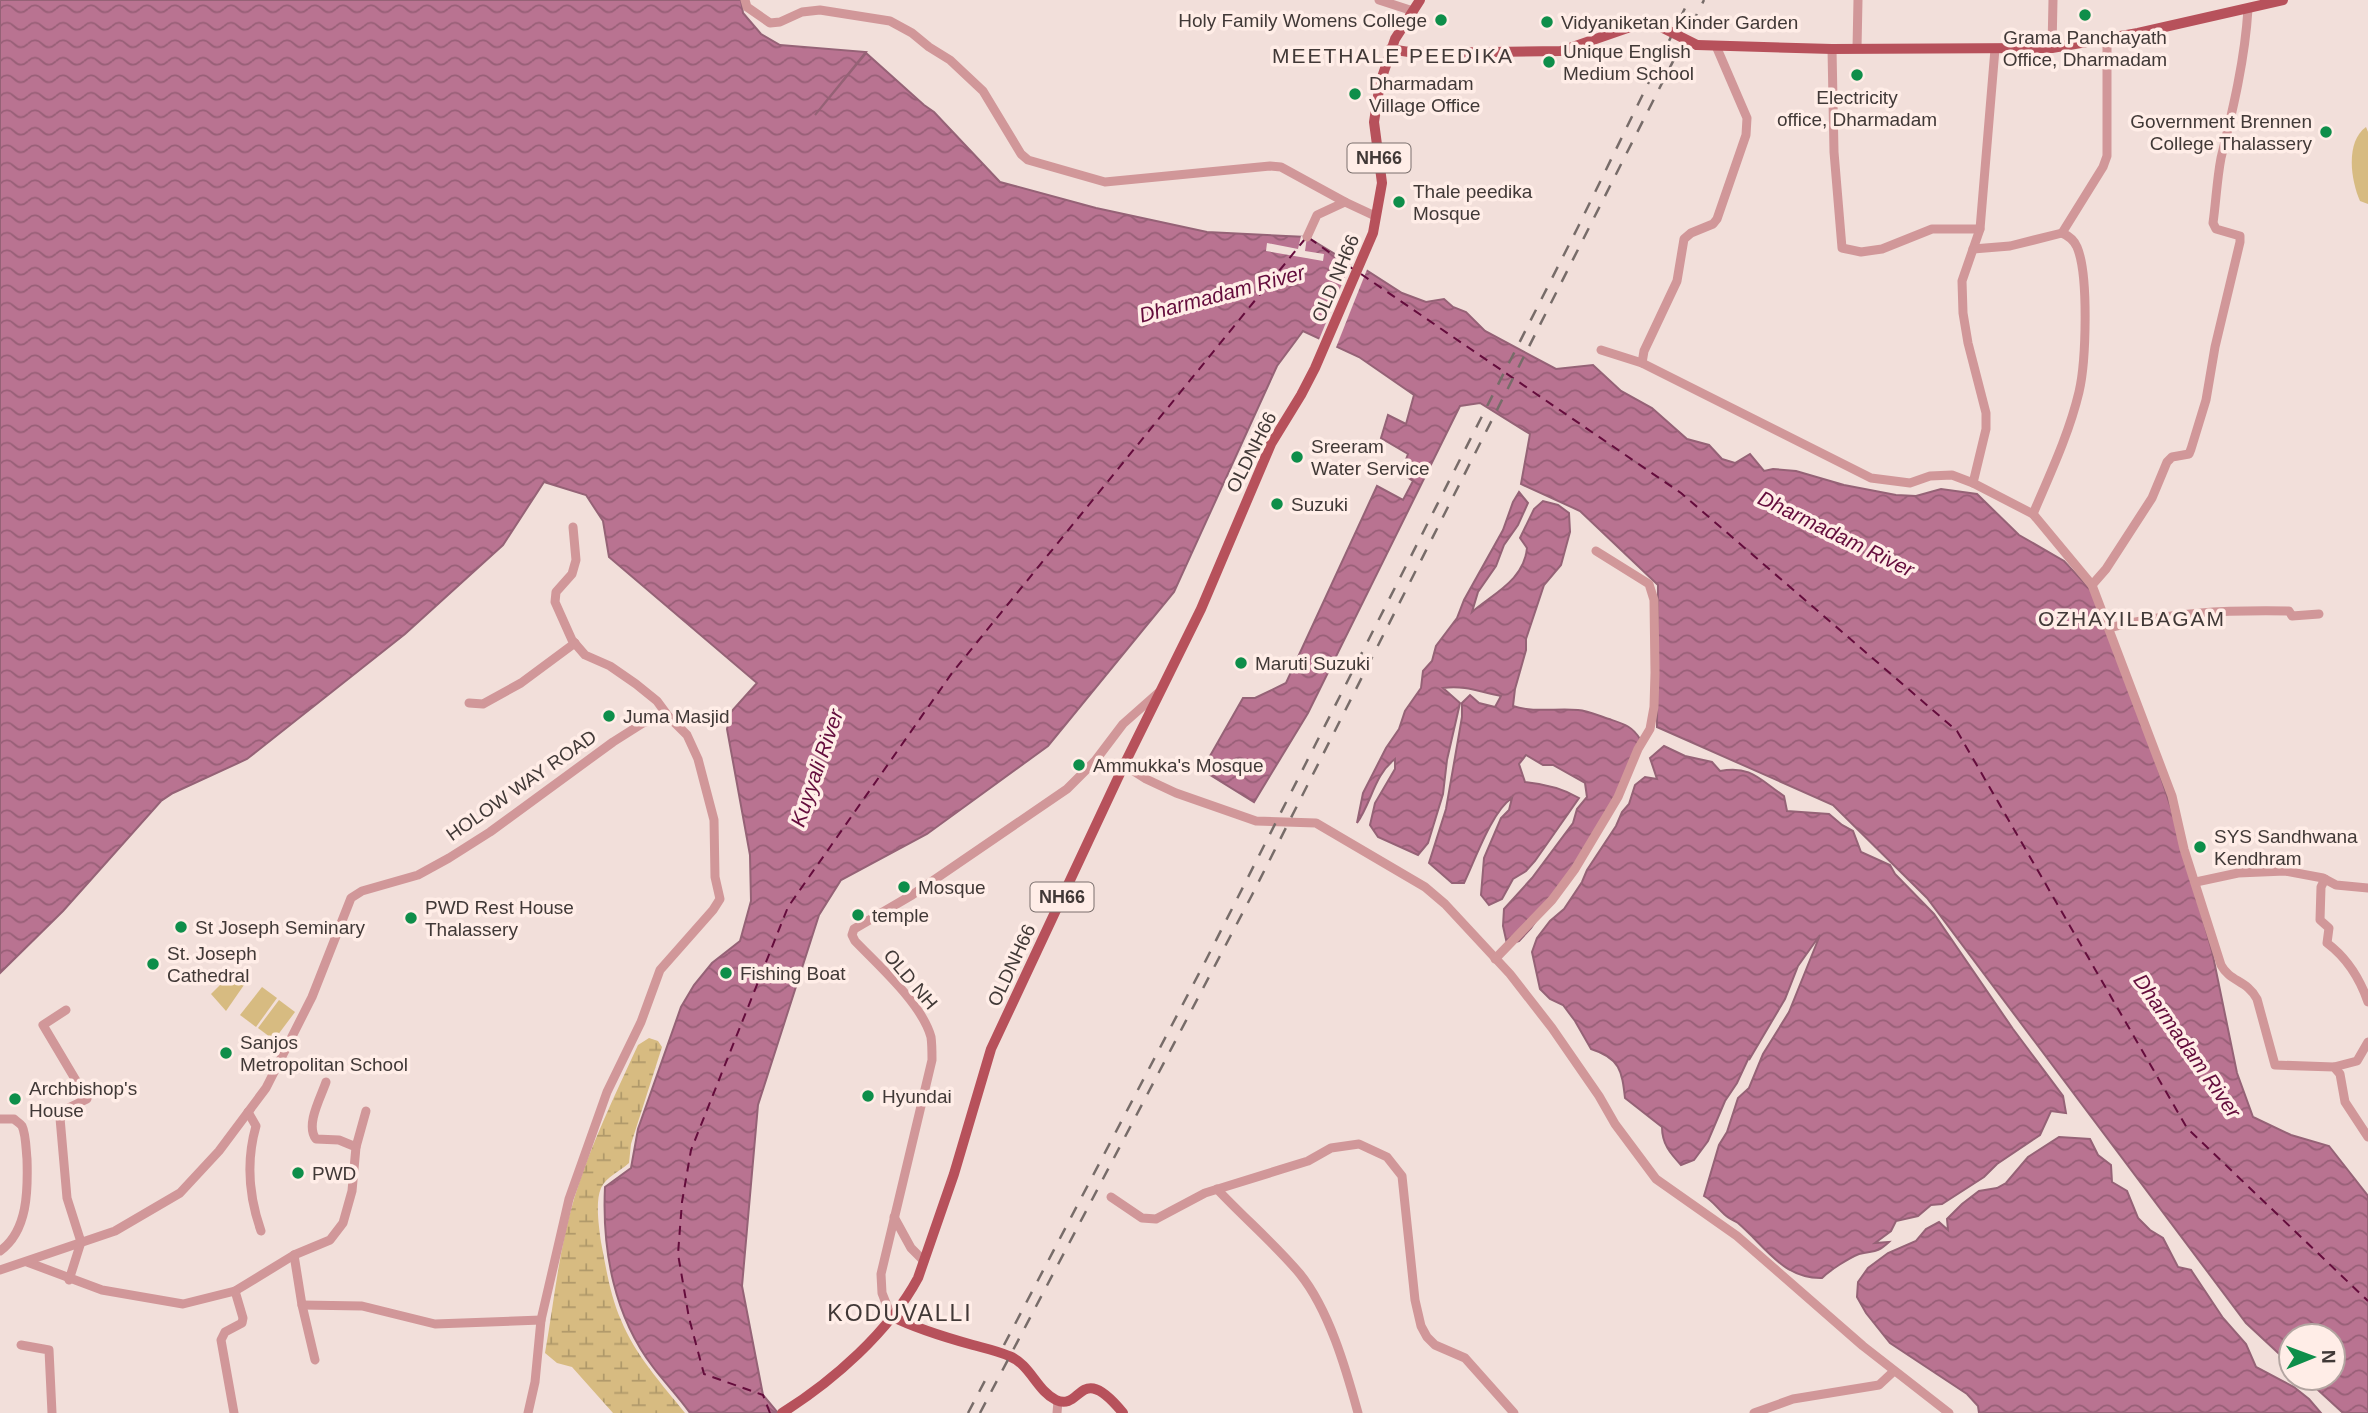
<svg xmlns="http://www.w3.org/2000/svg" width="2368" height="1413" font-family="Helvetica,sans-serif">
<defs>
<pattern id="wetland-marsh" width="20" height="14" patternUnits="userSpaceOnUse" patternTransform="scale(1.75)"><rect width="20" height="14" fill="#d7bb81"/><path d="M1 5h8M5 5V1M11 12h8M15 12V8" fill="none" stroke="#b0996a"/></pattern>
<pattern id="water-waves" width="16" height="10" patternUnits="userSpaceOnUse" patternTransform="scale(1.75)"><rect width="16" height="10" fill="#b97391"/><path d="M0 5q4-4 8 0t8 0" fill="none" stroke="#985f77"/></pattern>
</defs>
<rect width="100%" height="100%" fill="#f2dfda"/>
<g fill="#d7bb81">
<path d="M 2366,127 L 2368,132 L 2368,204 L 2360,201 C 2351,181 2345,142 2366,127 Z"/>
<polygon points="231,974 244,985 226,1011 211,994"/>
<polygon points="262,987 277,998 256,1027 240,1015"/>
<polygon points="279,1000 295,1012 274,1040 258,1028"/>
</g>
<path fill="url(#wetland-marsh)" d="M 649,1038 L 658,1041 L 662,1047 L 631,1144 L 629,1163 C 619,1172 607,1176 601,1188 C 595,1202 599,1227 601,1242 C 606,1268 610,1295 621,1320 C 635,1355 662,1384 685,1413 L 613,1413 L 572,1367 L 557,1363 L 545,1353 C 554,1302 559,1249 574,1199 C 590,1146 615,1095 638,1045 Z"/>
<g fill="url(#water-waves)" stroke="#956276" stroke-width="2">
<path d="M 0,0 L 741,0 L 743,13 L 761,34 L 780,45 L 866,52 L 815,115 L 866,53 L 924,105 L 934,112 L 1000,182 L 1096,208 L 1207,232 L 1307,237 L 1343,259 L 1349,259 L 1402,293 L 1426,302 L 1444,299 L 1453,307 L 1466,312 L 1485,331 L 1556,369 L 1593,365 L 1621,391 L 1652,408 L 1687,439 L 1709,445 L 1722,459 L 1735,463 L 1750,454 L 1764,471 L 1773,469 L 1796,471 L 1844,485 L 1896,495 L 1916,496 L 1941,489 L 1977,494 L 2019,535 L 2064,561 L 2092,591 L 2152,750 L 2171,808 L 2212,951 L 2237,1073 L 2253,1117 L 2291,1135 L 2329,1146 L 2368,1196 L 2368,1413 L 2343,1413 L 2305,1378 L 2333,1378 L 2333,1336 L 2291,1336 L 2291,1365 L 2246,1323 L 1927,898 L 1833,805 L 1657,727 L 1658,585 L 1580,511 L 1521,484 L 1530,434 L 1480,403 L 1460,406 L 1308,713 L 1254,802 L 1202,770 L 1243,698 L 1255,698 L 1286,683 L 1377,486 L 1403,500 L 1413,481 L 1401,473 L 1408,454 L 1381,438 L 1388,415 L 1406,424 L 1414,395 L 1359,357 L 1303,331 L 1277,366 L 1174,592 L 1048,746 L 927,834 L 841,880 L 819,915 L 758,1105 L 742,1286 L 763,1395 L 778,1413 L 690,1413 C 679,1397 665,1383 653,1367 C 614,1316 602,1250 605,1187 L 631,1168 L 638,1129 L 681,1007 L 694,985 L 712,963 L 740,941 L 751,901 L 750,855 L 727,729 L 731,712 L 757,683 L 609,557 L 603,521 L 586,495 L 544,482 L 503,545 L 405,634 L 247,759 L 173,793 L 161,801 L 63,911 L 0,973 Z"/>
<path d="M 1519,492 L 1528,503 L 1518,525 L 1504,545 L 1496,566 L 1478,592 L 1472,612 C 1494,593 1524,580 1527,548 L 1520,538 L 1534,509 L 1543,501 L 1558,505 L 1569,513 L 1570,532 L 1561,565 L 1544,585 L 1526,639 L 1526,650 L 1515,689 L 1513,706 C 1534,713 1556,708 1578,710 C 1589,711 1599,716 1609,719 C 1624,724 1632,726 1640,739 L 1608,816 L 1531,928 L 1519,941 L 1507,944 L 1503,926 L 1504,909 L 1532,878 L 1573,823 L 1577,809 L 1587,797 L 1585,783 L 1553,765 L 1543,765 L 1526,755 L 1519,764 L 1525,782 C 1545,784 1562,788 1579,798 L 1535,861 L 1526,871 L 1513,879 L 1502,899 L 1489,905 L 1481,895 L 1484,858 L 1501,818 L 1509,810 L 1512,798 C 1492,811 1475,860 1464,883 L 1452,883 L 1429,863 L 1446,809 L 1462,717 L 1462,703 L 1470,695 L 1479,703 L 1495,707 L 1501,696 C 1480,692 1465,685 1443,688 L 1460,703 L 1447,760 L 1443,794 L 1428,843 L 1418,855 L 1378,837 L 1370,825 L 1375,803 L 1395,769 L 1395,759 C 1374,775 1372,802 1357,823 L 1363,793 L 1386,748 L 1399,729 L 1405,711 L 1421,688 L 1423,671 L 1432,661 L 1436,646 L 1457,618 L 1464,600 L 1503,530 L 1513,502 Z"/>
<path d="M 1664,746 L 1685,756 L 1712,762 L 1720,771 C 1751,765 1760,780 1784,796 L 1787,811 L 1829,814 L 1842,825 L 1853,831 L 1861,852 L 1890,865 L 1895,874 L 1934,914 L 2013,1029 L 2063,1096 L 2066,1113 L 2051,1111 L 2040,1135 L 1997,1164 L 1984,1177 L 1942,1204 L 1931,1205 L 1918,1216 L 1896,1221 L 1891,1231 L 1875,1243 L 1889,1242 C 1876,1254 1874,1250 1859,1254 C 1849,1258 1830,1270 1822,1278 C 1783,1279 1765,1246 1738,1223 C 1733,1220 1728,1218 1724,1214 C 1717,1208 1713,1201 1704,1196 L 1719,1145 L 1727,1132 L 1738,1098 L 1749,1088 L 1763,1054 L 1789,1012 L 1820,935 L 1798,966 L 1785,999 L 1749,1060 L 1750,1055 L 1737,1083 L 1725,1101 L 1708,1141 L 1694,1160 L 1681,1165 C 1670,1153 1662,1144 1662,1127 L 1625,1098 C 1622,1071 1620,1058 1591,1049 L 1575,1021 L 1563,1005 L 1550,999 L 1540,989 L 1532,952 L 1537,938 L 1550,921 L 1564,909 L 1582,882 L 1587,870 L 1616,826 L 1622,812 L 1629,804 L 1635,785 L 1645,777 L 1657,779 L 1650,758 Z"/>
<polygon points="2059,1137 2090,1139 2098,1155 2111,1165 2112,1182 2127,1191 2138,1218 2150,1230 2163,1238 2178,1267 2191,1270 2223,1318 2246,1344 2256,1367 2294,1387 2309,1399 2321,1413 1979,1413 1978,1406 1967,1394 1890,1343 1866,1313 1857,1297 1858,1282 1868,1268 1888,1253 1916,1241 1926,1229 1939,1222 1948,1230 1947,1219 1962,1204 1979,1191 1997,1188 2006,1183 2028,1157"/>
</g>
<g fill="#f2dfda">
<polygon points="1301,236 1307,237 1305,251 1324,254 1323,261 1266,251 1267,243 1298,249"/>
<polygon points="1353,257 1368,267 1335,350 1318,342"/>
</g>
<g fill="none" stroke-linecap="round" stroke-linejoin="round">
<g stroke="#640c3c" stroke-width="2" stroke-dasharray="9 7" stroke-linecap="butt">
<polyline points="1309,238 1353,269"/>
<polyline points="1361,274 1681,493 1957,731 2187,1128 2368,1301"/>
<polyline points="770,1413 763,1395 704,1374 689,1318 678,1254 682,1202 691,1150 788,907 952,673 1305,239"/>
</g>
<g stroke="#d19799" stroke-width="9">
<polyline points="745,0 747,7 770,23 780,22 802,12 820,10 890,21 912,33 929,47 950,60 983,91 1021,154 1028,160 1105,182 1270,166 1281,167 1345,202"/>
<polyline points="1379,0 1413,11"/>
<polyline points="1857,48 1858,0"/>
<polyline points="2052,48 2053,0"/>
<polyline points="1832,49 1834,152 1842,248 1861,252 1882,249 1932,229 1980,229"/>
<path d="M 1995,49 L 1980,229 L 1962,281 L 1963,313 L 1968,343 L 1986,413 L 1986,429 L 1973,483 L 2033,514 L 2092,585 L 2172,796 L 2184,849 L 2221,965 C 2230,982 2247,980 2257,999 L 2275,1065 L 2334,1067 L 2340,1074 L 2345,1102 L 2368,1137"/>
<polyline points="1307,237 1317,215 1345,202 1375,216"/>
<polyline points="1973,249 2010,246 2062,233 2103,167 2107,156 2107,39"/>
<polyline points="1601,350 1642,363 1871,478 1910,483 1930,476 1952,475 1973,483"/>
<polyline points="1642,363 1644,351 1677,281 1684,239 1691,233 1713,224 1717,219 1746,135 1747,118 1716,46"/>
<path d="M 2033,514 C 2050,474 2069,434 2079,392 C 2086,362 2089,275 2077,247 C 2074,240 2069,236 2062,233"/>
<polyline points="573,527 576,560 572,574 556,592 555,602 572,640 585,655 610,666 636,684 657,701 668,716"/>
<path d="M 2092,585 L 2106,569 L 2152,498 L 2167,462 L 2172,457 L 2189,454 L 2191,449 L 2206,400 L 2215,347 L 2240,242 L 2240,236 L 2216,229 L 2213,223 C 2216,201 2217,179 2221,158 C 2233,109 2245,59 2248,9"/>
<path d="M 2109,628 C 2167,612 2228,610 2289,611 L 2292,616 L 2319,614"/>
<polyline points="469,703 483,704 521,683 575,643"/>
<polyline points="1124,765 1146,779 1176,793 1256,821 1316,823 1425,887 1445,904 1510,974 1552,1028 1599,1096 1615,1124 1656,1179 1737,1236 1863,1346 1949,1413"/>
<path d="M 2325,879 L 2321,887 L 2320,920 L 2329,928 L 2327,943 C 2347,958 2360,979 2368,1002"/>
<polyline points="2196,882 2238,873 2285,871 2323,878 2336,885 2368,888"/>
<polyline points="1495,959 1552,900 1575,869 1618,797 1638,749 1650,729 1654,707 1655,673 1654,600 1649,584 1596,551"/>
<polyline points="66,1010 43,1025 87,1099 62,1111 60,1118 67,1198 81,1242 69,1280"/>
<polyline points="2334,1067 2357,1061 2368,1042"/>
<path d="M 248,1112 L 256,1126 C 246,1161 249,1197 261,1231"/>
<path d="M 0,1119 L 14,1119 C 16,1121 20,1123 22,1126 C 26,1134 26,1150 27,1159 C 28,1190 28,1231 0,1251"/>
<polyline points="356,1147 366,1111"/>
<path d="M 1217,1189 C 1244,1218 1275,1244 1300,1274 C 1329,1310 1346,1369 1358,1413"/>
<polyline points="1111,1197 1142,1218 1156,1219 1205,1193 1308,1161 1331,1148 1359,1144 1387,1157 1402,1176 1415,1300 1421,1326 1427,1337 1435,1345 1465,1358 1514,1413"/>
<polyline points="894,1217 911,1248 924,1261"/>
<polyline points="294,1255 302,1305 315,1360"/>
<path d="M 27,1262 L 102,1290 L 183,1304 L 235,1291 L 294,1255 L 330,1240 L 343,1223 L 352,1191 L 356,1147 L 339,1140 L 316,1139 C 305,1125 321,1097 326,1082"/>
<polyline points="0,1270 115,1231 180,1193 219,1151 266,1088 312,997 351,898 362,891 418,875 449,858 490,832 613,742 643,723 660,716 668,716 687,735 698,759 714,820 715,877 720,899 713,910 660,970 641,1022 607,1092 569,1199 541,1320 535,1382 528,1413"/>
<polyline points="302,1305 362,1306 435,1324 541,1320"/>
<path d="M 891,1316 L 882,1293 L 881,1274 L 932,1060 C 932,1052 932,1044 931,1037 C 922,1004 879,966 855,941 L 852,935 L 854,929 L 912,895 L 1067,789 L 1095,761 L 1123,724 L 1158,693"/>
<polyline points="21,1345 49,1350 52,1413"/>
<polyline points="234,1413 221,1340 225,1332 242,1323 243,1318 235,1291"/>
<polyline points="1057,1413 1058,1401"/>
<polyline points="1754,1413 1793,1399 1879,1385 1894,1371"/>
</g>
<g stroke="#b7515b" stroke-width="10">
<polyline points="1697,45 1832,49 2052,48 2138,33 2283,0"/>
<polyline points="1390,49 1415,53 1561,51 1639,24 1653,23"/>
<path d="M 891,1316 C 917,1329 944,1337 973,1345 C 984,1348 998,1351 1009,1356 C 1030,1364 1037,1391 1056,1400 C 1082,1412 1079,1359 1123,1413"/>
<path d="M 782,1413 C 833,1381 889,1332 918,1278 L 954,1174 L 991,1049 L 1124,765 L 1201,609 L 1271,444 L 1301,395 L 1315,368 L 1373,233 L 1382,183 L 1374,122 L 1380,83 L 1395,39 L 1420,0"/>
</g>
<g stroke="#776c69" stroke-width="2.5" stroke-dasharray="12 12" stroke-linecap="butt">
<polyline points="1004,1345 1206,960 1578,227 1689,0"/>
<polyline points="968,1413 989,1373"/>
<polyline points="980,1413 1252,895 1704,0"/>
</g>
<polyline stroke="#b7515b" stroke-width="10" points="1653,23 1697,45"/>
</g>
<g fill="#0e8e4a" stroke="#ffede7" stroke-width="2.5">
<circle cx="2085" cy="15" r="7"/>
<circle cx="1441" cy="20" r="7"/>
<circle cx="1547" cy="22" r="7"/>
<circle cx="1549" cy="62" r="7"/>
<circle cx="1857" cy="75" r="7"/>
<circle cx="1355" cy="94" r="7"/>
<circle cx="2326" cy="132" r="7"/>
<circle cx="1399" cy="202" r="7"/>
<circle cx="1297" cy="457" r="7"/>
<circle cx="1277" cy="504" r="7"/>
<circle cx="1241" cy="663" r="7"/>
<circle cx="609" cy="716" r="7"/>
<circle cx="1079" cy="765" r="7"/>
<circle cx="2200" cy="847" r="7"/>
<circle cx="904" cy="887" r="7"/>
<circle cx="858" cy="915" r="7"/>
<circle cx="411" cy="918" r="7"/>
<circle cx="181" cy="927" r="7"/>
<circle cx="153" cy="964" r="7"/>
<circle cx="726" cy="973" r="7"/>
<circle cx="226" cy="1053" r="7"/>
<circle cx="868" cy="1096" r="7"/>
<circle cx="15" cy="1099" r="7"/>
<circle cx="298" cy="1173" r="7"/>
</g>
<g text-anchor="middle" stroke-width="7" stroke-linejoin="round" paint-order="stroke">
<g fill="#ffede7" stroke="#7a6f6c" stroke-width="2">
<rect x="1347.5" y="143.5" width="63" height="29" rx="5"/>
<rect x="1030.5" y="882.5" width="63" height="29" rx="5"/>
</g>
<g font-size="18" font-weight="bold" fill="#413937">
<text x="1379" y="164">NH66</text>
<text x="1062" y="903">NH66</text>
</g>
<g font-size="19" fill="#413937" stroke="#ffede7" text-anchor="start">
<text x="1427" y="27" text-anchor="end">Holy Family Womens College</text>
<text x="1561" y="29">Vidyaniketan Kinder Garden</text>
<text x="2085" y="44" text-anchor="middle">Grama Panchayath<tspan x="2085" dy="22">Office, Dharmadam</tspan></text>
<text x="1563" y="58">Unique English<tspan x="1563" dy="22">Medium School</tspan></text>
<text x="1369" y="90">Dharmadam<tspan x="1369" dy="22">Village Office</tspan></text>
<text x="1857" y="104" text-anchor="middle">Electricity<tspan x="1857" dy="22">office, Dharmadam</tspan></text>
<text x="2312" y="128" text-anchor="end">Government Brennen<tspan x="2312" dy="22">College Thalassery</tspan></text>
<text x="1413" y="198">Thale peedika<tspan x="1413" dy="22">Mosque</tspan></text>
<text x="1311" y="453">Sreeram<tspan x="1311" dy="22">Water Service</tspan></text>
<text x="1291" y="511">Suzuki</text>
<text x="1255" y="670">Maruti Suzuki</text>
<text x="623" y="723">Juma Masjid</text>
<text x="1093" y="772">Ammukka's Mosque</text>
<text x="2214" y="843">SYS Sandhwana<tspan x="2214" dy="22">Kendhram</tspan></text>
<text x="918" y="894">Mosque</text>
<text x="425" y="914">PWD Rest House<tspan x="425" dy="22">Thalassery</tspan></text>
<text x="872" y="922">temple</text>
<text x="195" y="934">St Joseph Seminary</text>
<text x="167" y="960">St. Joseph<tspan x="167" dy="22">Cathedral</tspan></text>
<text x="740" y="980">Fishing Boat</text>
<text x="240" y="1049">Sanjos<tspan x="240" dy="22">Metropolitan School</tspan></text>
<text x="29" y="1095">Archbishop's<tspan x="29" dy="22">House</tspan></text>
<text x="882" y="1103">Hyundai</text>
<text x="312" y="1180">PWD</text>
</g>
<g font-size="19" fill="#413937" stroke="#ffede7">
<text transform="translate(1335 278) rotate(-67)" y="7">OLD NH66</text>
<text transform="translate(1251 452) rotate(-63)" y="7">OLDNH66</text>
<text transform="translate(521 785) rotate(-35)" y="7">HOLOW WAY ROAD</text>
<text transform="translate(1011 965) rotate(-65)" y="7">OLDNH66</text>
<text transform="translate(911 979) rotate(50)" y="7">OLD NH</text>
</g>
<g font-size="21" letter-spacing="2" fill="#413937" stroke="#ffede7">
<text x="1393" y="63">MEETHALE PEEDIKA</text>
<text x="2132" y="626">OZHAYILBAGAM</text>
</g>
<g font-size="21" font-style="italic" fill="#640c3c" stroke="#ffede7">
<text transform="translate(1222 294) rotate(-15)" y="7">Dharmadam River</text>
<text transform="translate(1836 534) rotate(26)" y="7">Dharmadam River</text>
<text transform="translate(817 768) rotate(-71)" y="7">Kuyyali River</text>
<text transform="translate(2187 1046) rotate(55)" y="7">Dharmadam River</text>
</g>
<g font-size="23" letter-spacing="2" fill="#413937" stroke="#ffede7">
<text x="900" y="1321">KODUVALLI</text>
</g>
</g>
<g transform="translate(2312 1357) rotate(89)"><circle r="33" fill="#ffede7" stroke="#b3a5a1" stroke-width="2"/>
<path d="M0-5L12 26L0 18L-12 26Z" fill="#0e8e4a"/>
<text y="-10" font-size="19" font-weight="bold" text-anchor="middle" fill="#413937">N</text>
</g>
</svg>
